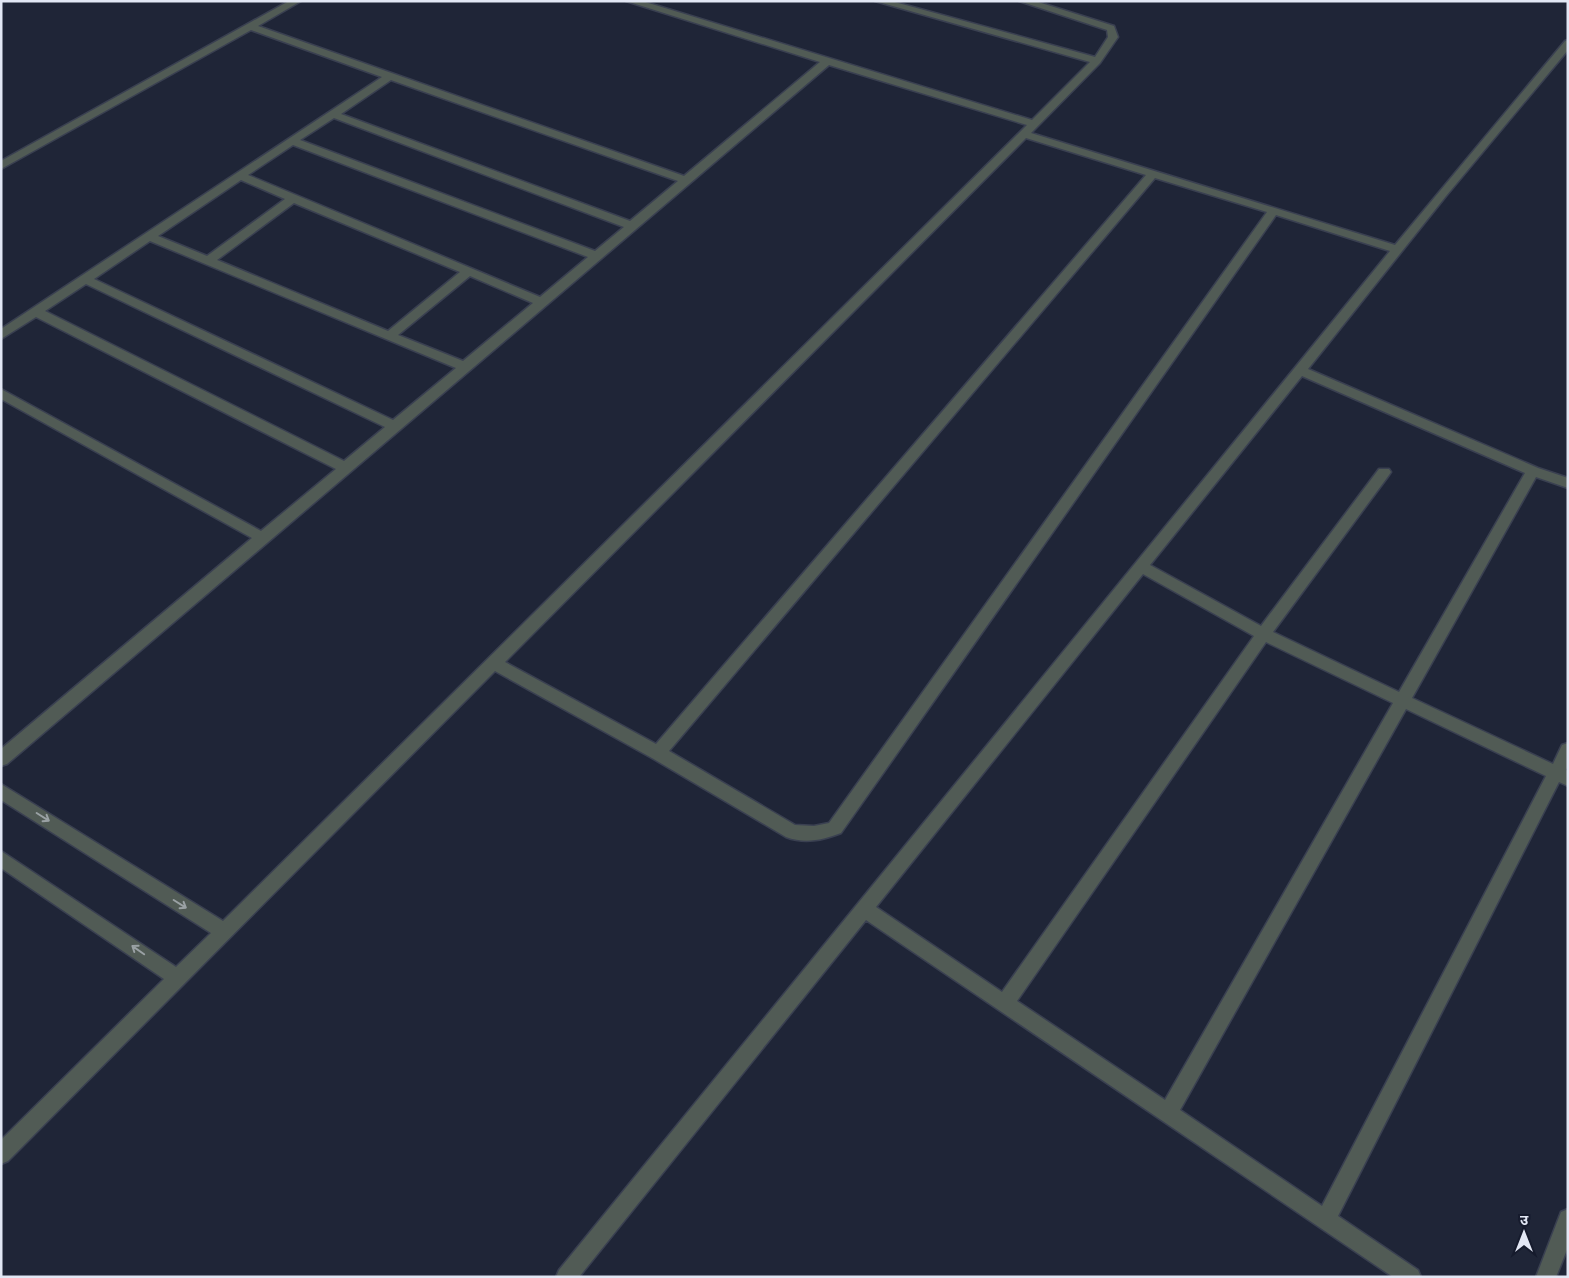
<svg xmlns="http://www.w3.org/2000/svg" width="1569" height="1278" font-family="'PT Serif','Noto Sans Devanagari',serif">
<rect width="100%" height="100%" fill="#1f2537"/>
<g fill="none" stroke-linecap="round" stroke-linejoin="round">
<g stroke="#3a4051" stroke-width="3">
<g id="minor">
<path d="M 289,1 L 301,1 L 258,26 L 684,176 L 820,62 L 626,1 L 642,1 L 1032,120 L 1090,62 L 875,1 L 891,1 L 1095,57 L 1108,37 L 1107,30 L 1019,1 L 1035,1 L 1114,26 L 1118,37 L 1100,63 L 1031,133 L 1395,245 L 1565,41 L 1568,40 L 1568,50 L 1446,196 L 1308,369 L 1538,468 L 1568,478 L 1568,488 L 1536,477 L 1412,698 L 1553,764 L 1562,745 L 1568,743 L 1568,766 L 1566,770 L 1568,771 L 1568,786 L 1559,782 L 1338,1216 L 1418,1270 L 1421,1277 L 1393,1277 L 866,920 L 579,1277 L 556,1277 L 559,1270 L 1390,251 L 1276,215 L 841,833 C 823,840 805,844 786,837 L 652,758 L 495,671 L 8,1161 L 1,1164 L 1,1140 L 164,979 L 1,868 L 1,851 L 176,967 L 211,933 L 1,800 L 1,784 L 223,921 L 1027,125 L 829,65 L 7,764 L 1,766 L 1,749 L 252,538 L 1,399 L 1,389 L 261,531 L 336,469 L 36,317 L 1,339 L 1,329 L 382,77 L 251,30 L 1,169 L 1,161 ZM 391,80 L 678,181 L 630,221 L 341,114 ZM 334,118 L 624,227 L 595,251 L 300,140 ZM 1026,138 L 1146,175 L 656,744 L 505,662 ZM 293,145 L 588,257 L 540,297 L 248,175 ZM 1155,178 L 1267,212 L 829,823 L 814,826 L 795,825 L 669,751 ZM 241,180 L 285,199 L 207,256 L 158,236 ZM 294,203 L 460,272 L 388,331 L 217,260 ZM 150,241 L 456,368 L 393,420 L 94,279 ZM 470,276 L 533,303 L 463,361 L 398,335 ZM 86,284 L 385,427 L 344,461 L 45,311 ZM 1302,376 L 1525,473 L 1399,692 L 1273,632 L 1389,475 L 1391,472 L 1389,469 L 1379,469 L 1261,626 L 1150,565 ZM 1143,574 L 1254,636 L 1002,992 L 876,907 ZM 1266,642 L 1393,703 L 1165,1100 L 1017,1001 ZM 1406,709 L 1546,776 L 1322,1206 L 1180,1110 Z"/>
<polygon points="1568,1209 1568,1247 1556,1277 1536,1277 1561,1212"/>
</g>
</g>
<use href="#minor" fill="#515b55" fill-rule="evenodd"/>
</g>
<defs><path id="oneway-shaft" d="M-6 0H5M1.5-3L5.5 0L1.5 3" fill="none" stroke-width="1.6" stroke-linecap="round" stroke-linejoin="round" transform="scale(1.25)"/></defs>
<g stroke="#9aa1a4">
<use href="#oneway-shaft" transform="translate(43 817) rotate(32)"/>
<use href="#oneway-shaft" transform="translate(180 904) rotate(32)"/>
<use href="#oneway-shaft" transform="translate(138 950) rotate(-145)"/>
</g>
<rect width="1569" height="1278" fill="none" stroke="#e2e7f4" stroke-width="5"/>
<g transform="translate(1524 1233)" stroke="#161b2d" stroke-width="4" paint-order="stroke">
<path d="M0-4L9 19L0 12L-9 19Z" fill="#e2e7f4"/>
<text y="-8" font-size="14" font-weight="bold" text-anchor="middle" fill="#e2e7f4">उ</text>
</g>
</svg>
